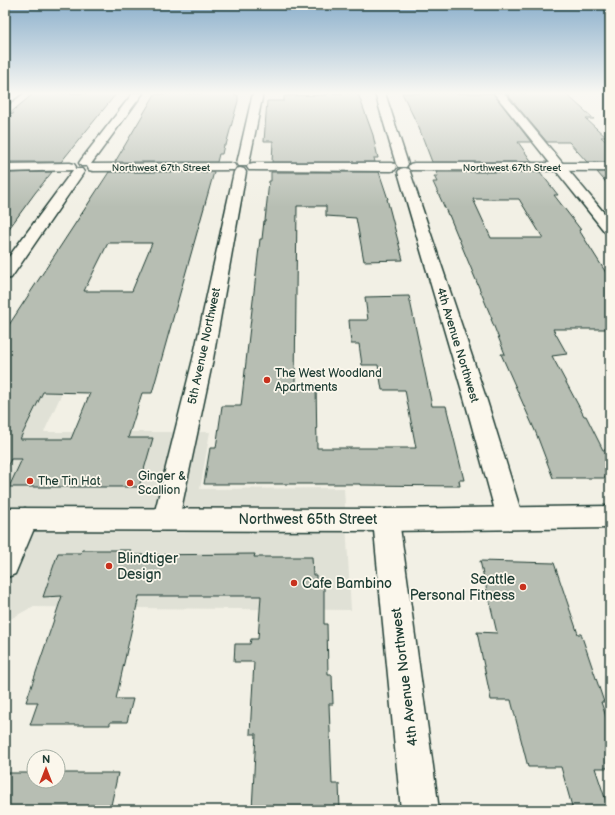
<svg xmlns="http://www.w3.org/2000/svg" width="615" height="815" font-family="'Balsamiq Sans',sans-serif">
<rect width="100%" height="100%" fill="#f2f0e5"/>
<filter id="ink" filterUnits="userSpaceOnUse"><feTurbulence type="fractalNoise" baseFrequency=".025" numOctaves="2"/><feDisplacementMap in="SourceGraphic" scale="8" xChannelSelector="R" yChannelSelector="G"/><feConvolveMatrix kernelMatrix="1 2 1 2 8 2 1 2 1" color-interpolation-filters="sRGB"/></filter>
<g filter="url(#ink)">
<polygon fill="#e0e1d6" points="62,393 44,432 210,432 200,489 344,488 351,610 32,607 5,622 5,394"/>
<g fill="#b7beb3" stroke="#1f3d34" fill-rule="evenodd">
<polygon points="34,93 113,93 116,94 61,162 5,162 5,122 14,113 9,114"/>
<polygon points="235,93 234,95 238,95 238,101 226,145 224,145 222,154 219,154 217,162 115,162 155,94"/>
<polygon points="326,93 358,93 373,135 378,158 374,158 375,162 272,162 273,141 264,141 267,101 284,101 284,96 327,95"/>
<polygon points="402,93 493,93 531,142 518,142 532,162 432,162 419,128"/>
<polygon points="506,93 565,93 594,119 586,119 606,137 601,137 610,145 610,162 587,162 569,142 547,142"/>
<polygon points="52,172 35,193 5,234 5,173"/>
<path d="M 109,172 L 214,172 L 152,393 L 142,393 L 128,438 L 153,438 L 139,487 L 9,487 L 22,459 L 11,459 L 5,471 L 5,331 ZM 108,243 L 152,243 L 132,291 L 84,291 ZM 43,392 L 90,393 L 71,439 L 20,439 Z"/>
<polygon points="271,172 379,172 388,199 387,199 403,260 364,261 356,218 326,216 326,206 297,206 295,384 316,384 317,448 416,448 405,390 382,390 378,365 362,365 359,344 351,344 349,320 368,320 365,297 409,296 432,406 446,406 464,480 459,480 460,486 360,485 360,484 204,484 210,448 216,448 222,406 241,406 260,239 262,239 264,221 265,221 269,181 271,181"/>
<path d="M 436,172 L 540,172 L 558,195 L 554,195 L 581,230 L 579,230 L 610,279 L 610,329 L 553,329 L 567,354 L 552,356 L 584,416 L 586,416 L 603,450 L 610,450 L 610,478 L 553,478 L 536,433 L 501,354 L 505,354 L 491,319 L 492,319 L 449,215 L 448,215 L 433,182 L 437,182 L 434,176 L 438,176 ZM 473,199 L 519,199 L 543,238 L 491,238 Z"/>
<polygon points="597,172 610,172 610,187"/>
<polygon points="82,550 131,550 130,555 255,554 254,557 312,557 313,575 316,575 316,585 324,585 324,624 327,624 328,675 332,675 333,704 329,704 332,784 339,784 340,809 252,810 256,734 250,734 254,662 234,662 235,644 250,644 251,639 258,639 261,596 139,596 116,699 133,699 127,722 110,722 110,725 30,725 38,702 26,702 62,596 43,597 58,553 81,553"/>
<polygon points="480,561 554,563 578,634 581,634 604,702 601,702 610,728 610,768 595,768 609,810 573,810 561,767 528,767 511,700 491,700 477,632 497,633"/>
<polygon points="5,773 34,773 34,781 58,781 58,773 118,773 110,810 5,810"/>
</g>
<g fill="none" stroke-linecap="round" stroke-linejoin="round">
<g stroke="#1f3d34" stroke-width="3">
<g id="minor">
<polygon points="11,93 22,93 8,104 5,105 5,97"/>
<polygon points="133,93 143,93 91,164 230,163 234,164 236,167 234,170 93,171 89,170 87,166 81,166 79,163 81,160"/>
<polygon points="253,93 263,93 249,163 247,166 239,166 237,163"/>
<polygon points="375,93 385,93 408,164 406,167 398,167 396,164"/>
<polygon points="70,163 74,164 76,167 75,169 82,169 84,172 11,278 5,279 5,262 73,170 5,172 5,164"/>
<polygon points="253,163 391,163 395,164 397,167 395,170 391,171 249,170 247,167 249,164"/>
<polygon points="414,163 610,163 610,171 410,170 408,167 410,164"/>
<polygon points="240,168 244,169 246,172 213,359 179,519 175,527 166,530 157,527 153,519 193,359 234,172 236,169"/>
<polygon points="404,168 408,169 410,172 487,401 523,518 519,526 510,529 501,526 497,518 465,401 398,172 400,169"/>
<polygon points="25,508 34,511 38,519 15,574 5,578 5,534 16,511"/>
<polygon points="386,509 395,512 399,520 439,810 401,810 373,520 377,512"/>
</g>
</g>
<g stroke="#1f3d34" stroke-width="3">
<g id="tertiary">
<polygon points="494,93 504,93 610,220 610,233 605,232"/>
<polygon points="610,506 610,528 386,531 5,530 5,508 386,509"/>
</g>
</g>
<use href="#minor" fill="#fbf7ec" fill-rule="evenodd"/>
<use href="#tertiary" fill="#fbf7ec" fill-rule="evenodd"/>
</g>
</g>
<linearGradient id="sky" x2="0" y2="1"><stop stop-color="#8cb0cc"/><stop offset="0.45" stop-color="#f9f8f3"/><stop offset="1" stop-color="#f9f8f3" stop-opacity="0"/></linearGradient>
<rect width="615" height="207" fill="url(#sky)"/>
<g fill="#c8321e" stroke="#fbf7ec" stroke-width="1.5">
<circle cx="267" cy="380" r="4"/>
<circle cx="30" cy="481" r="4"/>
<circle cx="130" cy="483" r="4"/>
<circle cx="109" cy="566" r="4"/>
<circle cx="294" cy="583" r="4"/>
<circle cx="523" cy="587" r="4"/>
</g>
<g text-anchor="middle" stroke-width="3.5" stroke-linejoin="round" paint-order="stroke">
<g font-size="10" fill="#1f3d34" stroke="#fbf7ec">
<text x="161" y="171">Northwest 67th Street</text>
<text x="512" y="171">Northwest 67th Street</text>
</g>
<g font-size="12" fill="#1f3d34" stroke="#fbf7ec">
<text transform="translate(458 345) rotate(73)" y="4">4th Avenue Northwest</text>
<text transform="translate(204 346) rotate(-78)" y="4">5th Avenue Northwest</text>
</g>
<g font-size="12" fill="#1f3d34" stroke="#fbf7ec" text-anchor="start">
<text x="275" y="377">The West Woodland<tspan x="275" dy="14">Apartments</tspan></text>
<text x="138" y="480">Ginger &amp;<tspan x="138" dy="14">Scallion</tspan></text>
<text x="38" y="485">The Tin Hat</text>
</g>
<g font-size="14" fill="#1f3d34" stroke="#fbf7ec">
<text x="308" y="524">Northwest 65th Street</text>
<text transform="translate(404 677) rotate(-97)" y="5">4th Avenue Northwest</text>
</g>
<g font-size="14" fill="#1f3d34" stroke="#fbf7ec" text-anchor="start">
<text x="117" y="563">Blindtiger<tspan x="117" dy="16">Design</tspan></text>
<text x="515" y="584" text-anchor="end">Seattle<tspan x="515" dy="16">Personal Fitness</tspan></text>
<text x="302" y="588">Cafe Bambino</text>
</g>
</g>
<rect width="615" height="815" fill="none" stroke="#fbf7ec" stroke-width="20"/>
<rect x="10" y="10" width="595" height="795" fill="none" stroke="#1f3d34" stroke-width="1.5" filter="url(#ink)"/>
<g transform="translate(46 769)"><circle r="19" fill="#fbf7ec" stroke="#a3ada2"/>
<path d="M0-3L7 15L0 10L-7 15Z" fill="#c8321e"/>
<text y="-6" font-size="11" font-weight="bold" text-anchor="middle" fill="#1f3d34">N</text>
</g>
</svg>
